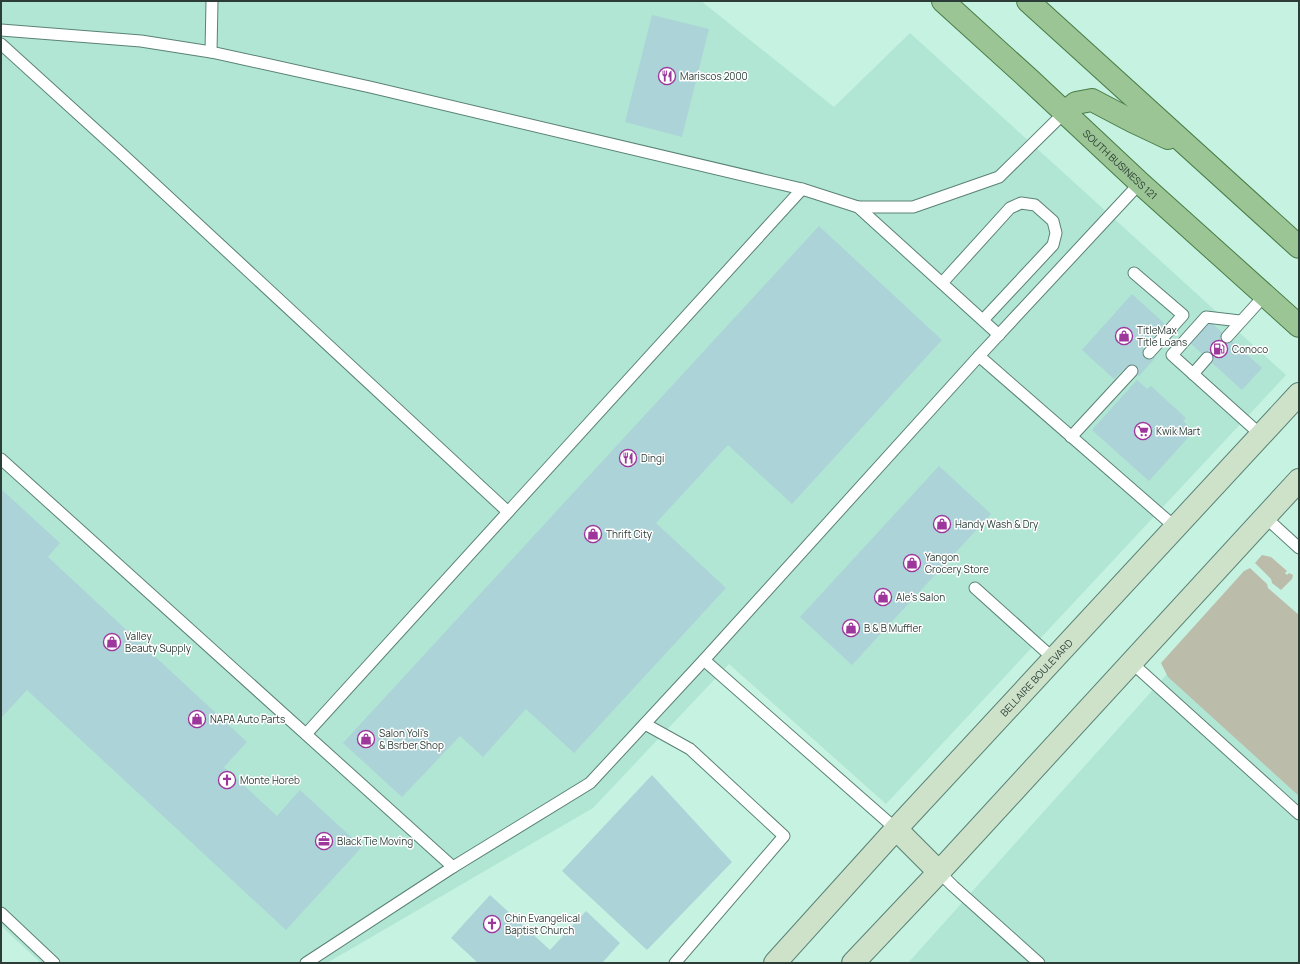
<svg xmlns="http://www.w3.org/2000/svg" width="1300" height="964" font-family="Manrope,sans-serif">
<rect width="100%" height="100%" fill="#c6f2e2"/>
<g fill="#b1e6d4">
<polygon points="1,1 701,1 834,107 910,33 1286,375 886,804 729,664 593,808 327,963 41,963 1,926"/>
<polygon points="1168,673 1299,791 1299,963 908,963"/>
</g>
<g fill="#bbbca9">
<polygon points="1262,555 1271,557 1287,571 1285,573 1287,575 1289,573 1293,575 1292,579 1281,590 1272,583 1271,579 1255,563"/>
<polygon points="1250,568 1267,584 1268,588 1299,615 1299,796 1168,677 1161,663 1244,571"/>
</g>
<g fill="#acd3d7">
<polygon points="652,15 709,29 682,137 625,122"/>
<polygon points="819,226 942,340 792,504 728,445 656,523 726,588 574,753 526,709 483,757 460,736 402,797 343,743"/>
<polygon points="1132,294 1165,324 1143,348 1155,358 1139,376 1127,366 1114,379 1082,350"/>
<polygon points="1206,318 1262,368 1242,390 1187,340"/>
<polygon points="1137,380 1147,389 1151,386 1186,418 1183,421 1194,431 1149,481 1092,430"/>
<polygon points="939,466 991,514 852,665 800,617"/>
<polygon points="1,489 60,543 48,557 247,742 224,767 277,816 300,790 362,847 286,930 27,690 1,718"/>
<polygon points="652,775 732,862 647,950 562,871"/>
<polygon points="490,895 550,950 586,911 620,943 602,963 478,963 451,938"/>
</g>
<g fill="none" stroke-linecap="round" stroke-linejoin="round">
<g stroke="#5a8275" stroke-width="13">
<g id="lane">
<polyline points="1,30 141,41 211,52 370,87 802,189 858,207 999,335"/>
<polyline points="1,44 120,152 508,512"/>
<polyline points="211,52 212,1"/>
<polyline points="858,207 913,207 999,177 1065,112"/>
<polyline points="1134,273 1183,315 1149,353"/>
<polyline points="942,283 1010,208 1021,203 1035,205 1053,221 1056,233 1053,245 983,320"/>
<polyline points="1240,321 1206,317 1172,355 1261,435"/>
<polyline points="1227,337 1265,295"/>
<polyline points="979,356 1175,527"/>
<polyline points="1193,374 1207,358"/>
<polyline points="1071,437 1132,371"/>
<polyline points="1,459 453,867 590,783 704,660 979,356 1140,183"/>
<polyline points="1265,517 1299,548"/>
<polyline points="975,588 1054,659"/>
<polyline points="704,660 896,829"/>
<polyline points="1132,663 1299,814"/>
<polyline points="645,724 690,749 784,836 675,963"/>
<polyline points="306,734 802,189"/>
<polyline points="939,872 953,886 1039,963"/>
<polyline points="1,913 54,963"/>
<polyline points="306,963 453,867"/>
</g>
</g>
<g stroke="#5a8275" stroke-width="24">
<g id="secondary">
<polyline points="896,829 939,872"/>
<path id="s1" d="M 775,963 L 896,829 L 1299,394"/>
<polyline points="853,963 939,872 1299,480"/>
</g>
</g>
<g stroke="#497c45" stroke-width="24">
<g id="primary">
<path id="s2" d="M 943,1 L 1030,80 L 1140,183 L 1299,326"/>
<polyline points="1028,1 1299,247"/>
<polyline points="1065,112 1076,103 1092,100 1132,121 1168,138"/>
</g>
</g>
<use href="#lane" stroke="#fff" stroke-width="11"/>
<use href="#secondary" stroke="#cde2c9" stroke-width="22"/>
<use href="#primary" stroke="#9bc594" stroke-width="22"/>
</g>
<defs>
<g id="restaurant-ring" transform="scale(0.9)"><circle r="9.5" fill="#fff" stroke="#9d379c" stroke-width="1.5"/><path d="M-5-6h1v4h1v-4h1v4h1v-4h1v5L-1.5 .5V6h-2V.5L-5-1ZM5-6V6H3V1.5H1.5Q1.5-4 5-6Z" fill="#9d379c"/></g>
<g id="shop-ring" transform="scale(0.9)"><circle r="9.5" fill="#fff" stroke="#9d379c" stroke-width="1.5"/><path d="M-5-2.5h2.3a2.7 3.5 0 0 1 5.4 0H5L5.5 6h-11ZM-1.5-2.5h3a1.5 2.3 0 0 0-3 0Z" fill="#9d379c"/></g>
<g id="fuel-ring" transform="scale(0.9)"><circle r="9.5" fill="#fff" stroke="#9d379c" stroke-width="1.5"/><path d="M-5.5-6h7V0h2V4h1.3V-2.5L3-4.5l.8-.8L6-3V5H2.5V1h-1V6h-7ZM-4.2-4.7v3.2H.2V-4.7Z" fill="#9d379c"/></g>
<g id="supermarket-ring" transform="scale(0.9)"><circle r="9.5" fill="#fff" stroke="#9d379c" stroke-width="1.5"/><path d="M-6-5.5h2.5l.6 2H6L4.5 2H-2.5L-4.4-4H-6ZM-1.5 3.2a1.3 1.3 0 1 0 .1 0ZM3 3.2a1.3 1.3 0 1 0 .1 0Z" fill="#9d379c"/></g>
<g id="church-ring" transform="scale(0.9)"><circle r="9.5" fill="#fff" stroke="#9d379c" stroke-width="1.5"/><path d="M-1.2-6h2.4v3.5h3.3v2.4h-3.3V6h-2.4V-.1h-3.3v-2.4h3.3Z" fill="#9d379c"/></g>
<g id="office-ring" transform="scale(0.9)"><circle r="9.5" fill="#fff" stroke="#9d379c" stroke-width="1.5"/><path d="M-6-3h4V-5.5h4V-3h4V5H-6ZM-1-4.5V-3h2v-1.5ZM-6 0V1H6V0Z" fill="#9d379c"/></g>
</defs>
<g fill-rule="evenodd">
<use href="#restaurant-ring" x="667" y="76"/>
<use href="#shop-ring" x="1124" y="336"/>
<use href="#fuel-ring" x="1219" y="349"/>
<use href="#supermarket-ring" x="1143" y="431"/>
<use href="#restaurant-ring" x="628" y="458"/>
<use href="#shop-ring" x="942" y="524"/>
<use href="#shop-ring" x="593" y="534"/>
<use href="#shop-ring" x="912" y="563"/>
<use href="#shop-ring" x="883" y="597"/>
<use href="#shop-ring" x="851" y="628"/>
<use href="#shop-ring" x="112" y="642"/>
<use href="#shop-ring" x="197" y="719"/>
<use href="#shop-ring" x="366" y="739"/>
<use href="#church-ring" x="227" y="780"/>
<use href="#office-ring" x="324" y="841"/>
<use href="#church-ring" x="492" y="924"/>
</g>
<g text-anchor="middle" stroke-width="3" stroke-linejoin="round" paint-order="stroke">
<g font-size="10" fill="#2c3d37" stroke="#fff" text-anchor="start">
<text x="680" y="80">Mariscos 2000</text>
<text x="1137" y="334">TitleMax<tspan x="1137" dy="12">Title Loans</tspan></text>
<text x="1232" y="353">Conoco</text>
<text x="1156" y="435">Kwik Mart</text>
<text x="641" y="462">Dingi</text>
<text x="955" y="528">Handy Wash &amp; Dry</text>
<text x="606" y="538">Thrift City</text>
<text x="925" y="561">Yangon<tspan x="925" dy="12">Grocery Store</tspan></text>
<text x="896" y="601">Ale's Salon</text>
<text x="864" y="632">B &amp; B Muffler</text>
<text x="125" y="640">Valley<tspan x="125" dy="12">Beauty Supply</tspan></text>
<text x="210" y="723">NAPA Auto Parts</text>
<text x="379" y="737">Salon Yoli's<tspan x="379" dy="12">&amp; Bsrber Shop</tspan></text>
<text x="240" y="784">Monte Horeb</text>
<text x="337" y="845">Black Tie Moving</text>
<text x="505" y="922">Chin Evangelical<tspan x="505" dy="12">Baptist Church</tspan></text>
</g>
<g font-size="10" fill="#2c3d37" stroke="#fff">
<text dy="4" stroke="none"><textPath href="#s2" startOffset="241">SOUTH BUSINESS 121</textPath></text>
<text dy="4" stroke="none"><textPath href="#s1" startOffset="387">BELLAIRE BOULEVARD</textPath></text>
</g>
</g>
<rect width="1300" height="964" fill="none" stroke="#2c3d37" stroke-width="4"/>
</svg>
